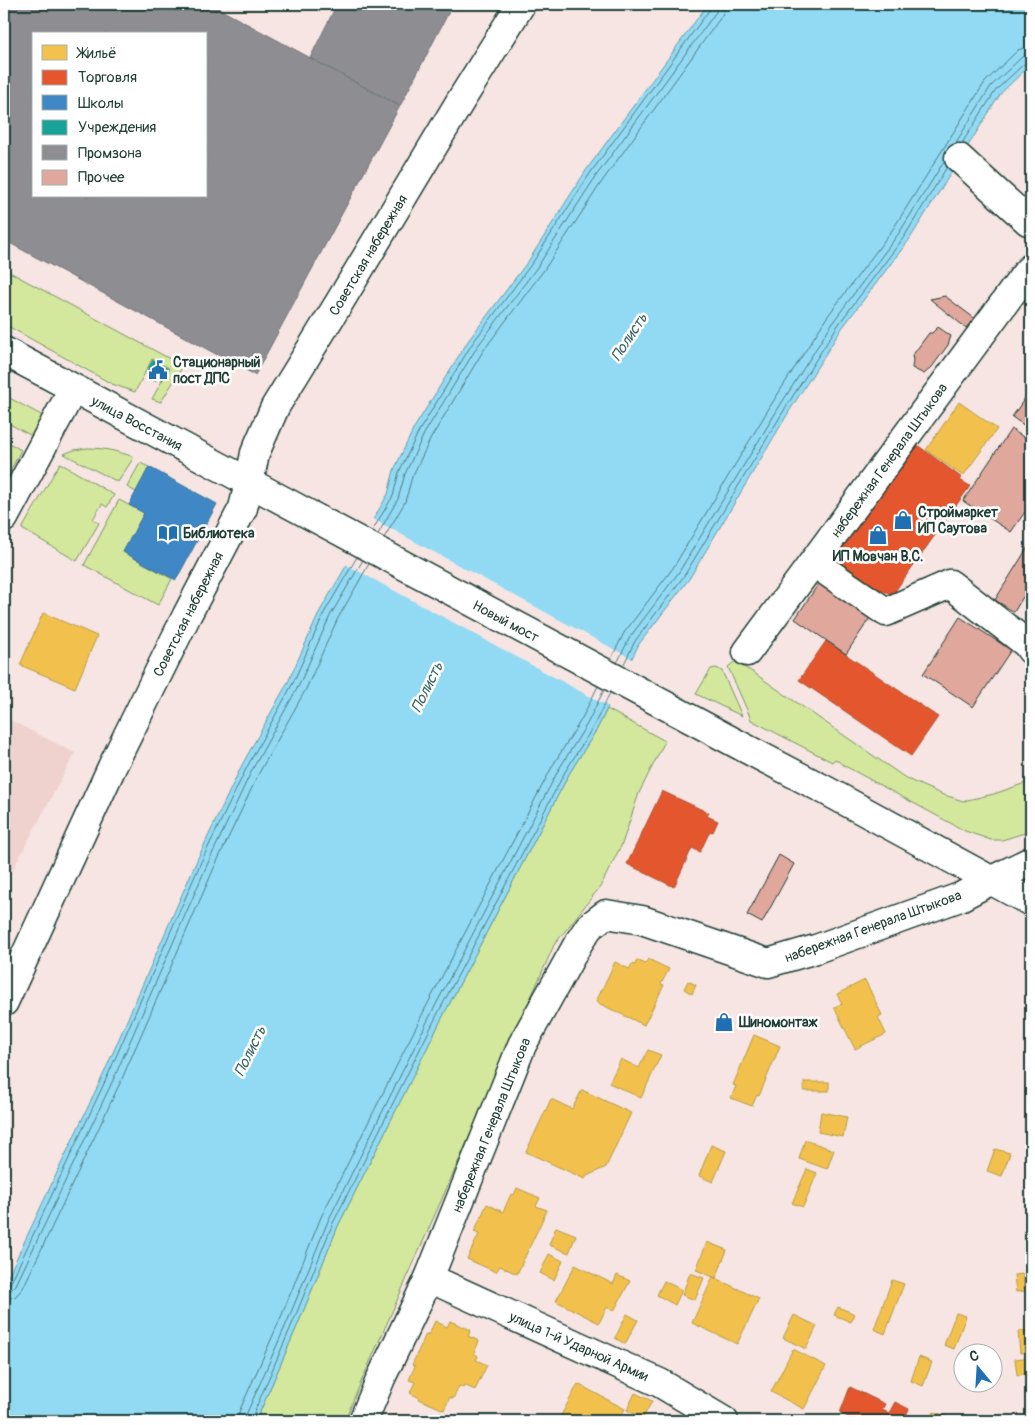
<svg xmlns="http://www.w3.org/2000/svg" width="1035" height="1425" font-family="Pangolin,sans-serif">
<rect width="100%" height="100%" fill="#f6e5e2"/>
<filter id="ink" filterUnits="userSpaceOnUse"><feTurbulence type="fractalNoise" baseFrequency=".02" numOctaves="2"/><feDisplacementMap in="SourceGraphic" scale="10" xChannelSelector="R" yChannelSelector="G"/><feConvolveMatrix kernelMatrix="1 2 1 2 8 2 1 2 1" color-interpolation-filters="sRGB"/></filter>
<g filter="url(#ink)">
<polygon fill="#efd2cd" points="4,717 75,753 4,886"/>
<g fill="#d3e89d" stroke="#799268">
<polygon points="4,269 183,366 161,402 152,399 169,368 152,359 135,392 112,384 4,324"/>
<polygon points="4,395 43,416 32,436 4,421"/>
<polygon points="4,440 21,450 9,473 4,470"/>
<path d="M 87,448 C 104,448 117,451 134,457 L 118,482 L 64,454 L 74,450 Z"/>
<polygon points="60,463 114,495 107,507 102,504 93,519 99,523 77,561 22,529"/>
<polygon points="140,463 149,467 136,492 127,487"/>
<polygon points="119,500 144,513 123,552 172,579 158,605 84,565"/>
<polygon points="734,662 751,671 907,779 941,794 963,801 994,794 1031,781 1031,831 1002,840 991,840 965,831 845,766 835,759 832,762 751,720 748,712 728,667"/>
<polygon points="716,668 722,671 742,716 696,694 711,669"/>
<polygon points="607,709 665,741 639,793 622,844 600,887 554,945 354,1398 345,1421 256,1421 298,1324 338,1226 442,1018 569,774 597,729"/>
</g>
<polygon fill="#92daf4" stroke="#649ba7" points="708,4 1031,4 1031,64 1001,93 909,240 842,328 790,410 689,579 639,644 597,729 569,774 442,1018 338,1226 298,1324 256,1421 4,1421 4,1285 104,1073 197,860 242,765 289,680 320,611 388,494 394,470 414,428 468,341 529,260 587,169"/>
<polygon fill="#f6e5e2" points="371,518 634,660 611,708 345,564"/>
<g fill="#f2c14e" stroke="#b39946">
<polygon points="959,402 997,429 963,476 926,450"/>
<polygon points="4,470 9,473 4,481"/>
<polygon points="43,613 97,636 75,688 20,665"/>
<polygon points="648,959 669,969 661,984 664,985 644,1025 596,1002 615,962 629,969 632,964 635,965 637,960 645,964"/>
<polygon points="865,980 882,1015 878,1017 886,1034 855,1049 834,1007 842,1004 837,994"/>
<polygon points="688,981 696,985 692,994 684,989"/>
<polygon points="754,1035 780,1046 759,1096 757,1095 752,1106 731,1098 736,1086 733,1085"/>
<polygon points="648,1050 661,1055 641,1098 609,1083 621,1059 639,1068"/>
<rect x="804" y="1082" width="25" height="9"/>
<polygon points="582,1090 631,1113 606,1167 587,1176 585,1179 526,1152 551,1099 572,1109"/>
<polygon points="821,1112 847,1117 843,1137 818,1132"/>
<polygon points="805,1140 834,1150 827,1169 799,1159"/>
<polygon points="711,1145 726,1151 713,1182 699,1176"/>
<polygon points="995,1149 1010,1153 1002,1176 987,1171"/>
<polygon points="807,1169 817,1173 803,1207 792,1203"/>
<polygon points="517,1188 540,1198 536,1206 547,1210 517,1274 500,1266 496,1272 467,1259 479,1234 474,1232 487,1204 503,1212 511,1194 514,1195"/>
<polygon points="556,1227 576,1235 569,1253 549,1245"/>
<polygon points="707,1242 727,1250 716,1278 696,1270"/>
<polygon points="549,1254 563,1261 554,1280 540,1273"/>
<polygon points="575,1265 613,1284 617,1275 630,1281 614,1311 607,1307 599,1323 556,1301"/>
<polygon points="690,1273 704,1278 695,1300 682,1295"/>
<polygon points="1023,1274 1025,1291 1016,1292 1014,1275"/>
<polygon points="713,1277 759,1299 737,1344 692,1323"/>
<polygon points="892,1280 904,1284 885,1334 874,1329"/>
<polygon points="664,1281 682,1290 675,1305 657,1295"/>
<polygon points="838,1307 855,1314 851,1322 834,1315"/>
<polygon points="956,1313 966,1316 954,1349 944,1345"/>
<polygon points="627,1314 638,1320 625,1344 615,1338"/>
<polygon points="794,1315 817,1326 806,1349 783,1338"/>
<polygon points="435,1321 447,1327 450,1321 471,1330 468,1336 479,1341 474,1353 478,1356 476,1360 487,1365 475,1390 464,1385 463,1388 459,1386 453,1399 450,1397 444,1410 419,1399 420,1398 410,1393 415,1382 409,1380 415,1366 412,1365 426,1334 429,1334"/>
<polygon points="1031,1330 1031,1352 1020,1353 1018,1331"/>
<polygon points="793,1349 826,1366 804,1409 771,1392"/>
<polygon points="919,1357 932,1362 923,1386 911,1381"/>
<polygon points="1030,1357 1031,1373 1017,1375 1015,1359"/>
<polygon points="578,1384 625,1409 618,1421 558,1421"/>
<polygon points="635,1393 652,1401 643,1418 627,1410"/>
<polygon points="934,1412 946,1416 944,1421 930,1421"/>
<polygon points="395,1414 411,1421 392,1421"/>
<polygon points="676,1415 688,1421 673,1421"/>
</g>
<g fill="#e4572e" stroke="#a94f30">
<polygon points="916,444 962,478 960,480 970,486 893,594 891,594 877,588 835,558"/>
<polygon points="826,641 938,717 911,756 799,680"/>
<polygon points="662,791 709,813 707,816 718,821 713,832 710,831 700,852 692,848 674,887 627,864"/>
<polygon points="850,1387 885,1404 882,1410 889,1413 895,1402 909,1409 904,1420 907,1421 857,1421 840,1413"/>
</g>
<polygon fill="#3f88c5" stroke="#35729a" points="149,467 217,504 176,580 123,552 144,513 129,505"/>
<polygon fill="#17a398" stroke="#19847a" points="153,360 168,369 162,380 157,377 155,381 149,377 151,373 147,371"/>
<g fill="#8d8d92" stroke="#6c7576" fill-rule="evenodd">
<path d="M 4,4 L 210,4 L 400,106 L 255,375 L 4,240 ZM 34,34 L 206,34 L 206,196 L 34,196 Z"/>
<polygon points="337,4 453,4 400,106 310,58"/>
</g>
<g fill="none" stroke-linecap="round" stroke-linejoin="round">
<g stroke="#4d7c81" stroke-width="1">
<polyline points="962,143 996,90 1026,62 1031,61"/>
<polyline points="955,144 991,86 1022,57 1026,55 1031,54"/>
<polyline points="372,531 393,496 399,472 419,431 472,344 533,262 591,172 710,9 711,4"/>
<polyline points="378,534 398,499 405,474 424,434 477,347 538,266 596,176 716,12 718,4"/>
<polyline points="384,538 405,502 412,477 431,438 483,351 544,270 603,180 721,17 724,11 725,4"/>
<polyline points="611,659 624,633 673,568 774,400 827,317 893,229 985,82 1018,50 1024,48 1031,47"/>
<polyline points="617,663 630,637 679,572 781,404 833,322 899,233 945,160"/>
<polyline points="623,666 635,641 684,576 786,407 838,325 904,237 947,167"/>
<polyline points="4,1286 8,1285 11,1282 108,1075 201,862 247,767 293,683 324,613 357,557"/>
<polyline points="4,1292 11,1290 16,1285 114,1078 207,865 252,770 299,685 330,616 363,560"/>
<polyline points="4,1299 15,1297 23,1288 121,1081 214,868 259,773 306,689 337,620 369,564"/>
<polyline points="238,1421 239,1412 281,1317 321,1217 425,1009 553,765 581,720 598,686"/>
<polyline points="245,1421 246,1415 288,1320 328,1221 432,1012 559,769 587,724 604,690"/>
<polyline points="251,1421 252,1417 293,1322 333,1223 437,1015 565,772 593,727 610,693"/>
</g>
</g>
<g fill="#e0a79d" stroke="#1f3d34">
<polygon points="945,296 974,318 966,328 930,299"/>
<polygon points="938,327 951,336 948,345 932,367 924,374 912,368 913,360 912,356 929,333 932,333"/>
<polygon points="1029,392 1031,393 1031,430 1012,417"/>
<polygon points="1011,429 1031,442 1031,516 1025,512 1011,532 963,501"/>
<polygon points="1031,542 1031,602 1023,597 1014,612 995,600"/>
<polygon points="819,583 870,618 846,654 795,619"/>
<polygon points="960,617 1011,650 973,707 923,674"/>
<polygon points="779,855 794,864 762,923 747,915"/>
</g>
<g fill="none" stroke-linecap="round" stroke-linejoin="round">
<g stroke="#1f3d34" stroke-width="31">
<g id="minor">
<polyline points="959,158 1028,221 1031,222"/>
<polyline points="4,518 73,389"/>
<polyline points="814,563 886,612 950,584 1027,644 1031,650"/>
<polyline points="747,652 1027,272 1031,268"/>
<polyline points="4,1002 112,767 187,615 243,508 249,483 255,453 275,407 339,303 461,100 521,4"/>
<polyline points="429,1278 660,1383 724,1421"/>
<polyline points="363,1421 381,1378 429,1278 522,1045 579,942 589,927 606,914 642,920 768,963 816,949 960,897 992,880"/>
</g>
</g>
<g stroke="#1f3d34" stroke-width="31">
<g id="major">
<polyline points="4,351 743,747 825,790 1031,902"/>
<polyline points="992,880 1031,861"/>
</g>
</g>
<use href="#minor" stroke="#fff" stroke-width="28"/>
<use href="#major" stroke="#fff" stroke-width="28"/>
</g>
</g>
<defs>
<g id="civic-bare" transform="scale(1.5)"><path d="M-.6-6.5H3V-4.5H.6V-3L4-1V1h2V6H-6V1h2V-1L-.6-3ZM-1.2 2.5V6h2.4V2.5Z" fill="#1f6fb2" stroke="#fff" stroke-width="2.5" paint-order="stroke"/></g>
<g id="shop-bare" transform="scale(1.5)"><path d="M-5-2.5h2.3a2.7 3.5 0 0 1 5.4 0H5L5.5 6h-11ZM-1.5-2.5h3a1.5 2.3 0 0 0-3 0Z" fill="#1f6fb2" stroke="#fff" stroke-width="2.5" paint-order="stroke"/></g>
<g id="library-bare" transform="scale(1.5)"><path d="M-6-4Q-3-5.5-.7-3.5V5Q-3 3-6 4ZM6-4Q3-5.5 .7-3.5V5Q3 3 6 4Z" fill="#1f6fb2" stroke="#fff" stroke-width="2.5" paint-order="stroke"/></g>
</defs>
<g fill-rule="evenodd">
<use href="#civic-bare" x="158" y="370"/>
<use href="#shop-bare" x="903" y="520"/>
<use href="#library-bare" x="168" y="533"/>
<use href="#shop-bare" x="878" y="535"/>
<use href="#shop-bare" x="724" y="1022"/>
</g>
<g text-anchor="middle" stroke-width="5" stroke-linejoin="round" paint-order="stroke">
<g font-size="14" fill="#1f3d34" stroke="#fff">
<text transform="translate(368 255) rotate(-59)" y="5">Советская набережная</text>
<text transform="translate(137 423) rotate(28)" y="5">улица Восстания</text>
<text transform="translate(889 460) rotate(-54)" y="5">набережная Генерала Штыкова</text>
<text transform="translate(188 614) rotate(-63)" y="5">Советская набережная</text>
<text transform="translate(506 621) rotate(28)" y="5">Новый мост</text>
<text transform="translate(873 926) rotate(-20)" y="5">набережная Генерала Штыкова</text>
<text transform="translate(491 1125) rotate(-68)" y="5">набережная Генерала Штыкова</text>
<text transform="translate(579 1346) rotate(24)" y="5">улица 1-й Ударной Армии</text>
</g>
<g font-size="14" font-weight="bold" fill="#1f3d34" stroke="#fff" text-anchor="start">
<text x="173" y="367">Стационарный<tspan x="173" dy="16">пост ДПС</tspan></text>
<text x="918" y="517">Строймаркет<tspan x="918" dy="16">ИП Саутова</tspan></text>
<text x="183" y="538">Библиотека</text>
<text x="878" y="561" text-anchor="middle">ИП Мовчан В.С.</text>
<text x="739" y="1027">Шиномонтаж</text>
</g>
<g font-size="15" font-style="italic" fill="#3c6464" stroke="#fff">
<text transform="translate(629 337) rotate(-57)" y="5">Полисть</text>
<text transform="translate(427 687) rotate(-64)" y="5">Полисть</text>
<text transform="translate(250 1051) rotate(-64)" y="5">Полисть</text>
</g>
</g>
<rect width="1035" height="1425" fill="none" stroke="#fff" stroke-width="20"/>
<rect x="10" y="10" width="1015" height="1405" fill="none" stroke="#1f3d34" stroke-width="2" filter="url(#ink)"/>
<rect x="32" y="32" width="175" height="165" fill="#ffffff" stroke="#a5b1ae"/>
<rect x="42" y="45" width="25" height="15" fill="#f2c14e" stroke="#a5b1ae"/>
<text x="78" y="58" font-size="15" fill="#1f3d34">Жильё</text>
<rect x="42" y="70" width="25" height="15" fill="#e4572e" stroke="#a5b1ae"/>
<text x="78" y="82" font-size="15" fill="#1f3d34">Торговля</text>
<rect x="42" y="95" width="25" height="15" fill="#3f88c5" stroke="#a5b1ae"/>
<text x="78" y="108" font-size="15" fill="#1f3d34">Школы</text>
<rect x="42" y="120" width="25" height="15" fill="#17a398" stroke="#a5b1ae"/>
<text x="78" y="132" font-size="15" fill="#1f3d34">Учреждения</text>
<rect x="42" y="145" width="25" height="15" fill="#8d8d92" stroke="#a5b1ae"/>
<text x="78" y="158" font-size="15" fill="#1f3d34">Промзона</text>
<rect x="42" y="170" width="25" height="15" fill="#e0a79d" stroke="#a5b1ae"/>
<text x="78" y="182" font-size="15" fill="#1f3d34">Прочее</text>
<g transform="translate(978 1368) rotate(342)"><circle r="24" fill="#ffffff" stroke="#a5b1ae"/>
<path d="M0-4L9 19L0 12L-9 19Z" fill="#1f6fb2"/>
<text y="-8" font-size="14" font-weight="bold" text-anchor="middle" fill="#1f3d34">С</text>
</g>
</svg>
